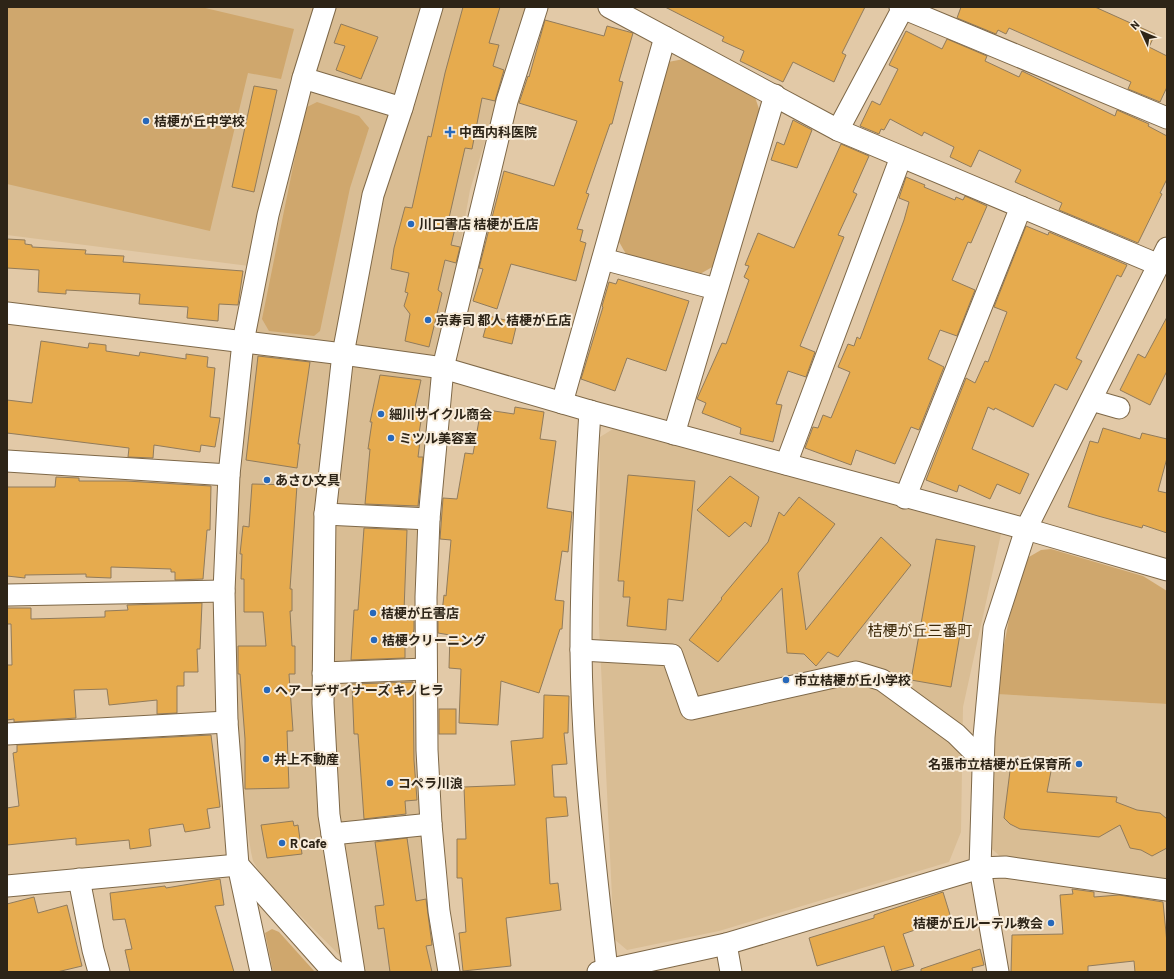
<svg xmlns="http://www.w3.org/2000/svg" width="1174" height="979" font-family="Barlow,'Noto Sans JP',sans-serif">
<rect width="100%" height="100%" fill="#e2c9a7"/>
<g fill="#d9bd94">
<polygon points="7,7 314,7 249,266 7,235"/>
<polygon points="335,7 526,7 470,190 443,341 434,375 418,520 419,596 416,655 418,707 440,972 356,972 264,879 253,861 251,852 241,787 236,723 235,564 238,503 253,354 256,321 305,108"/>
<polygon points="613,429 1001,534 963,707 961,832 949,862 719,931 627,950 614,939 599,625 600,437"/>
<polygon points="995,694 1167,704 1167,882 1004,860 992,849 990,790"/>
</g>
<g fill="#cfa76d">
<polygon points="7,7 201,7 294,29 281,79 248,73 210,231 7,184"/>
<polygon points="684,59 755,97 760,112 714,266 700,274 626,254 618,240 668,62"/>
<polygon points="317,102 359,116 369,128 350,188 320,331 314,336 269,331 262,319 305,108"/>
<polygon points="1051,549 1143,576 1167,591 1167,704 995,694 1009,619 1023,570 1029,557 1041,550"/>
<polygon points="272,929 279,932 315,972 273,972 265,933"/>
</g>
<g fill="#e6ab4e" stroke="#917b5b">
<polygon points="463,7 500,7 489,43 499,45 493,66 504,70 495,101 482,98 472,149 465,148 449,218 457,220 451,245 460,247 456,263 445,260 438,290 442,293 429,347 405,341 410,314 404,306 408,293 405,292 409,273 391,269 394,248 405,207 412,208 428,136 431,137 445,73"/>
<polygon points="665,7 865,7 842,53 846,55 834,82 793,62 783,82 740,61 744,51 722,41 724,37"/>
<polygon points="961,7 1095,7 1155,34 1149,47 1167,56 1167,87 1160,102 1128,89 1131,82 1009,28 1006,34 998,30 996,34 957,18"/>
<polygon points="545,20 604,36 607,26 633,33 619,81 623,82 612,124 610,124 586,193 589,194 577,229 583,230 580,241 586,243 576,281 511,264 497,309 473,301 483,269 479,268 504,171 554,186 577,121 519,103 528,76 529,77"/>
<polygon points="341,24 378,37 361,79 336,70 345,46 334,43"/>
<polygon points="906,31 942,49 947,39 987,56 985,61 1019,77 1022,71 1115,116 1117,110 1149,124 1148,126 1167,136 1167,179 1160,193 1162,194 1138,243 1059,210 1062,203 1015,182 1021,170 979,150 971,167 950,157 954,147 924,132 922,136 890,119 884,130 881,129 879,134 860,126 872,101 880,105 898,69 889,65"/>
<polygon points="254,86 277,90 254,192 232,187"/>
<polygon points="793,120 812,130 797,168 771,160 777,142 784,145"/>
<polygon points="841,144 869,156 853,192 857,194 838,235 844,237 800,346 815,352 806,377 788,371 776,404 782,405 773,442 740,434 741,428 702,413 706,403 697,399 722,343 726,344 749,280 744,277 749,266 745,265 758,233 794,248"/>
<polygon points="906,177 925,185 924,187 955,200 956,197 963,200 965,196 987,206 971,243 968,242 952,280 975,290 957,336 940,330 928,359 944,367 919,430 911,427 895,464 856,450 851,465 805,448 813,427 818,428 823,415 831,418 850,372 838,367 848,344 854,346 857,337 860,339 904,220 909,202 899,198"/>
<polygon points="1026,226 1048,235 1049,232 1127,265 1121,277 1117,275 1076,358 1082,361 1067,390 1055,384 1033,427 995,408 994,410 988,407 972,449 1029,474 1020,494 997,484 990,499 959,485 957,492 926,480 966,378 975,383 985,361 988,362 1007,312 994,307"/>
<polygon points="7,239 25,240 25,244 32,245 32,247 86,250 85,254 124,256 123,262 243,271 238,305 219,304 218,321 187,318 188,307 139,304 140,294 66,290 66,294 38,292 39,270 7,268"/>
<polygon points="618,279 689,301 666,371 627,358 615,391 581,379 603,307 602,306 609,282 616,284"/>
<polygon points="489,316 517,323 512,344 483,337"/>
<polygon points="1167,317 1167,371 1150,405 1120,390 1138,354 1145,358"/>
<polygon points="41,341 88,348 89,343 106,345 106,351 139,356 140,352 186,359 186,354 208,357 207,367 215,368 210,417 220,418 215,447 201,445 200,452 154,445 153,458 128,457 129,448 7,433 7,400 32,403"/>
<polygon points="258,356 310,362 298,444 300,444 297,468 246,460"/>
<polygon points="380,375 421,380 415,407 423,409 419,433 421,433 418,457 423,457 418,506 365,504 370,449 368,449 372,422 370,422"/>
<polygon points="515,407 544,412 540,439 556,441 547,508 572,512 568,552 562,551 555,600 564,601 562,629 560,629 539,693 501,681 498,725 459,723 461,669 449,668 450,635 438,633 438,612 442,612 444,595 446,596 451,540 440,539 443,498 457,499 465,453 473,454 481,409 514,414"/>
<polygon points="1103,428 1140,439 1142,433 1167,439 1167,458 1158,491 1167,493 1167,533 1143,525 1142,528 1098,516 1068,507 1090,441 1098,443"/>
<polygon points="628,475 695,481 683,601 668,599 666,630 627,626 630,597 623,597 624,581 618,581"/>
<polygon points="730,476 759,497 751,527 745,522 729,537 697,510"/>
<polygon points="56,477 79,478 79,481 126,481 211,486 210,530 207,530 203,579 175,580 175,572 171,572 171,569 111,567 111,578 86,577 86,574 25,575 25,578 7,576 7,487 55,487"/>
<polygon points="252,484 297,485 290,589 292,589 292,611 290,611 292,646 295,646 295,674 289,674 293,731 287,731 289,788 245,789 245,739 240,674 238,674 238,646 266,646 263,612 244,612 244,579 241,579 242,554 240,554 243,526 249,527"/>
<polygon points="799,497 835,524 798,573 806,630 881,537 911,565 838,657 828,652 816,666 804,654 787,653 782,588 718,662 689,640 722,599 721,598 768,542 779,512 784,516"/>
<polygon points="364,528 407,530 404,611 414,611 414,629 413,635 405,635 405,658 351,660 354,610 358,610"/>
<polygon points="936,539 975,546 951,687 911,680"/>
<polygon points="202,603 200,649 197,649 198,672 184,672 184,686 177,686 177,713 157,714 157,700 109,705 107,689 74,690 76,718 14,722 14,719 7,720 7,665 12,665 11,624 7,624 7,608 31,608 31,619 105,617 105,611 128,610 127,605"/>
<polygon points="413,682 414,760 417,800 405,801 406,814 364,819 358,734 354,734 352,684"/>
<polygon points="544,695 569,696 568,733 564,733 567,764 552,765 554,797 566,797 568,816 546,818 550,884 558,883 561,910 506,918 511,966 463,971 459,933 466,932 462,878 457,878 457,839 466,839 464,787 515,785 511,741 543,738"/>
<rect x="439" y="709" width="17" height="25"/>
<polygon points="211,735 220,807 207,809 210,828 185,832 183,824 149,829 151,846 130,849 129,840 76,845 76,838 7,845 7,808 19,806 13,753 17,752 17,745"/>
<polygon points="1011,763 1052,766 1047,792 1117,797 1116,802 1137,810 1160,813 1167,819 1167,848 1152,856 1141,850 1130,848 1120,825 1099,837 1020,829 1010,824 1004,818"/>
<polygon points="293,821 294,826 298,825 302,854 267,858 261,825"/>
<polygon points="407,838 416,901 426,899 432,945 426,946 432,972 390,972 384,928 378,929 375,906 384,905 375,842"/>
<polygon points="220,879 224,905 215,906 234,972 130,972 125,950 132,949 125,919 113,920 110,893 165,886 166,888"/>
<polygon points="1072,889 1094,892 1094,897 1119,895 1163,902 1167,943 1167,972 1135,972 1134,961 1088,966 1088,972 1011,972 1012,935 1063,934 1060,895 1073,894"/>
<polygon points="943,892 951,918 903,934 914,966 892,972 884,946 817,966 809,938 874,918 874,915"/>
<polygon points="34,897 38,913 67,905 82,966 57,972 7,972 7,904"/>
<polygon points="980,949 984,965 972,968 973,972 921,972 921,969"/>
</g>
<g fill="none" stroke-linecap="round" stroke-linejoin="round">
<g stroke="#7e6848" stroke-width="23">
<g id="minor">
<polyline points="609,7 838,130 1159,265"/>
<polyline points="900,7 1167,118"/>
<polyline points="303,78 402,108"/>
<polyline points="838,130 903,8"/>
<polyline points="603,259 716,289"/>
<polyline points="7,313 343,354 443,368 590,411 1026,529 1167,570"/>
<polyline points="1091,400 1119,408"/>
<polyline points="562,403 665,37"/>
<path d="M 590,411 C 585,491 581,570 581,650 C 582,757 595,864 607,970"/>
<polyline points="674,434 775,95"/>
<polyline points="7,461 229,475"/>
<polyline points="786,464 901,157"/>
<polyline points="905,498 1021,207"/>
<polyline points="325,514 429,519"/>
<polyline points="7,595 224,591"/>
<polyline points="581,650 672,655 691,709 856,672 882,680 956,734 984,762"/>
<polyline points="323,673 426,669"/>
<polyline points="7,734 227,722"/>
<polyline points="332,834 431,824"/>
<polyline points="239,866 329,967 337,972"/>
<polyline points="79,879 93,950 99,972"/>
<polyline points="7,886 238,865"/>
<polyline points="726,944 731,972"/>
<polyline points="261,972 238,865 227,722 224,591 229,475 243,342 268,215 303,78 325,7"/>
<polyline points="354,972 329,815 323,703 325,514 343,354 373,195 402,108 432,7"/>
<polyline points="449,972 439,911 431,824 427,750 426,597 429,519 443,368 507,101 537,7"/>
<polyline points="598,972 726,944 980,868 1005,867 1167,890"/>
<polyline points="998,972 980,868 984,737 994,628 1026,529 1167,248"/>
</g>
</g>
<use href="#minor" stroke="#fff" stroke-width="21"/>
</g>
<g fill="#2768ba" stroke="#f8ecda" stroke-width="1.5">
<circle cx="146" cy="121" r="4"/>
<path d="M448 126h4v4h4v4h-4v4h-4v-4h-4v-4h4z"/>
<circle cx="411" cy="224" r="4"/>
<circle cx="428" cy="320" r="4"/>
<circle cx="381" cy="414" r="4"/>
<circle cx="391" cy="438" r="4"/>
<circle cx="267" cy="480" r="4"/>
<circle cx="373" cy="613" r="4"/>
<circle cx="374" cy="640" r="4"/>
<circle cx="786" cy="680" r="4"/>
<circle cx="267" cy="690" r="4"/>
<circle cx="266" cy="759" r="4"/>
<circle cx="1079" cy="764" r="4"/>
<circle cx="390" cy="783" r="4"/>
<circle cx="282" cy="843" r="4"/>
<circle cx="1051" cy="923" r="4"/>
</g>
<g text-anchor="middle" stroke-width="4" stroke-linejoin="round" paint-order="stroke">
<g font-size="13" font-weight="bold" fill="#2d2417" stroke="#f8ecda" text-anchor="start">
<text x="154" y="126">桔梗が丘中学校</text>
<text x="459" y="137">中西内科医院</text>
<text x="419" y="229">川口書店 桔梗が丘店</text>
<text x="436" y="325">京寿司 都人 桔梗が丘店</text>
<text x="389" y="419">細川サイクル商会</text>
<text x="399" y="443">ミツル美容室</text>
<text x="275" y="485">あさひ文具</text>
<text x="381" y="618">桔梗が丘書店</text>
<text x="382" y="645">桔梗クリーニング</text>
<text x="794" y="685">市立桔梗が丘小学校</text>
<text x="275" y="695">ヘアーデザイナーズ キノヒラ</text>
<text x="274" y="764">井上不動産</text>
<text x="1071" y="769" text-anchor="end">名張市立桔梗が丘保育所</text>
<text x="398" y="788">コペラ川浪</text>
<text x="290" y="848">R Cafe</text>
<text x="1043" y="928" text-anchor="end">桔梗が丘ルーテル教会</text>
</g>
<g font-size="15" fill="#3c2909" stroke="#f8ecda">
<text x="920" y="636">桔梗が丘三番町</text>
</g>
</g>
<rect width="1174" height="979" fill="none" stroke="#2d2417" stroke-width="16"/>
<g transform="translate(1142 32) rotate(314)" stroke="#f8ecda" stroke-width="3" paint-order="stroke">
<path d="M0-3L7 15L0 10L-7 15Z" fill="#2d2417"/>
<text y="-6" font-size="11" font-weight="bold" text-anchor="middle" fill="#2d2417">N</text>
</g>
</svg>
